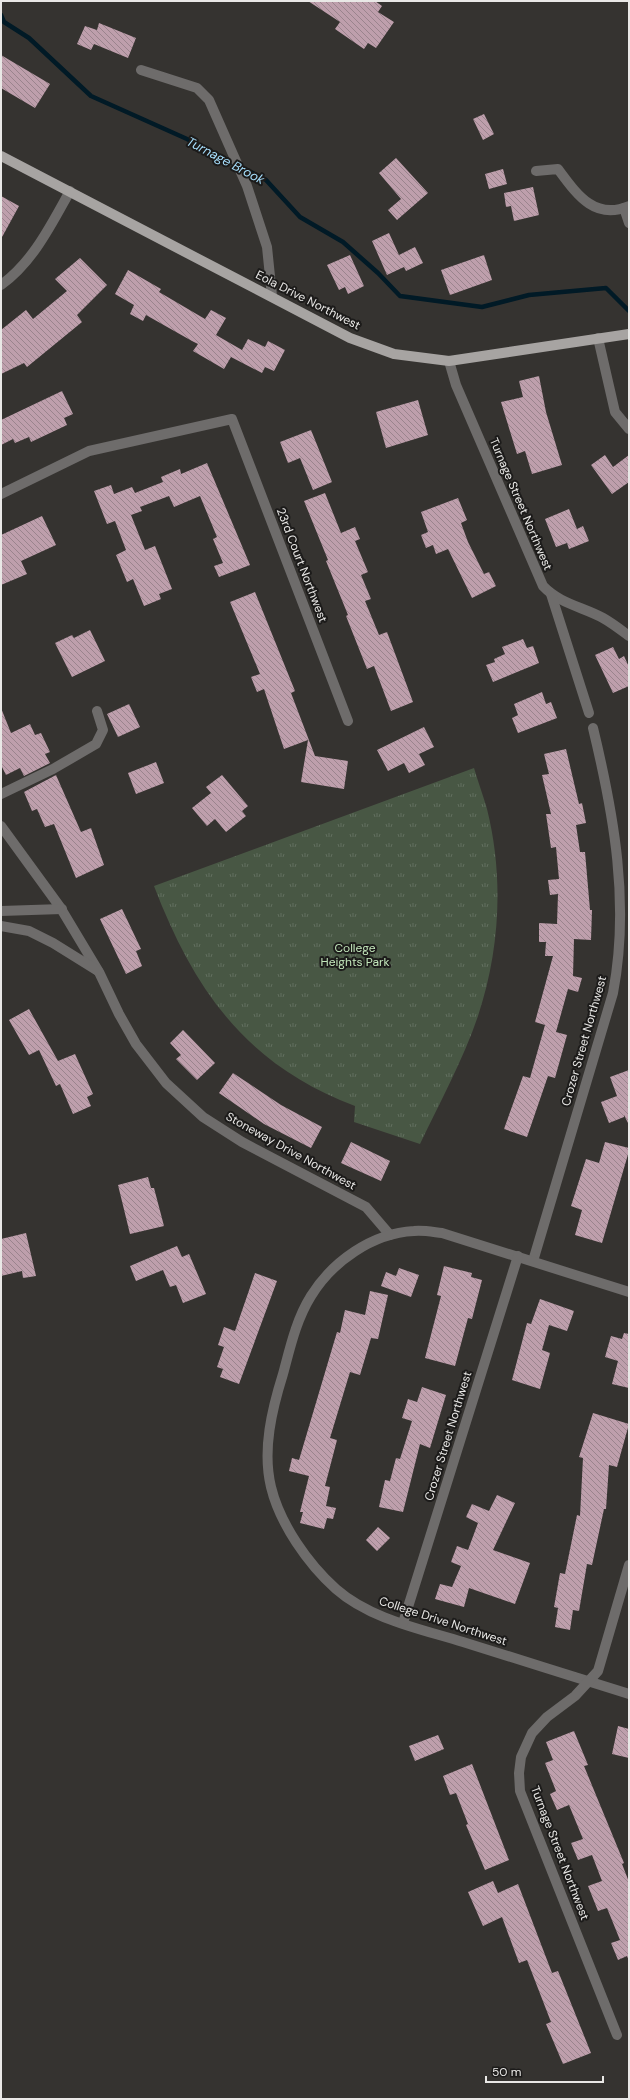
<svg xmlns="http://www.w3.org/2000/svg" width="630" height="2100" font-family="'DM Sans',sans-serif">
<defs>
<pattern id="park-tufts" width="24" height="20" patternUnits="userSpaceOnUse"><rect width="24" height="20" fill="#485744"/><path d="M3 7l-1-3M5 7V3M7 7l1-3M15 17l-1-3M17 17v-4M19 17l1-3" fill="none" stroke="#626f5f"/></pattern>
<pattern id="building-back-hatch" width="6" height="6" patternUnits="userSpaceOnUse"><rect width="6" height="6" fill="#be9fac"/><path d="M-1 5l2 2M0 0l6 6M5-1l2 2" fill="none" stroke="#9a848d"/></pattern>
</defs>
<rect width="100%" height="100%" fill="#353330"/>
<path fill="url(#park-tufts)" d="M 474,768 C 478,782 483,795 487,809 C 504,877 500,950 478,1016 C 463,1060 440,1102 420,1144 L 354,1122 L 355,1106 C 246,1065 194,990 154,886 Z"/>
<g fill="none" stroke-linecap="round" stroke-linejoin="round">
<polyline stroke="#011a26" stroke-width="4.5" points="1,15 4,22 29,38 91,96 187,139 266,180 300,217 343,242 378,273 400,296 482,307 529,295 606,288 629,311"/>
</g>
<g fill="url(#building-back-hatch)">
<polygon points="308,1 375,1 382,6 378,12 394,22 376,48 368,43 364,49 335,29 340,22"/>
<polygon points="99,23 136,38 128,58 94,44 91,50 77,44 85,26 97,30"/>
<polygon points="1,55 50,84 35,108 1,88"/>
<polygon points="484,114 494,134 483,140 473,119"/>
<polygon points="396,158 428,193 397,220 388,210 401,199 379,173"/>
<polygon points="503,169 507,184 489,189 485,174"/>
<polygon points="533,187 539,215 514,221 511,206 506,207 504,193"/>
<polygon points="1,196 19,206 1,239"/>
<polygon points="389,233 399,255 415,247 423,263 406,271 404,267 387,275 372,241"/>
<polygon points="350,255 364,286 348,294 345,287 339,290 327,265"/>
<polygon points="484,255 492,280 450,295 441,270"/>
<polygon points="80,258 107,285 77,315 82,322 27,367 24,363 1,374 1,330 26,310 33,319 67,291 55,279"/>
<polygon points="128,270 161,289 159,292 205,319 211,310 226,318 216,335 242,350 248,339 265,347 268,341 285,350 274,371 265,367 262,373 231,357 224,369 193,351 198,344 192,341 146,315 143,321 130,314 134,305 115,294"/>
<polygon points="539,376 546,412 562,465 532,474 525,451 517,454 501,402 523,397 519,381"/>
<polygon points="62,391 73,414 64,418 67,425 31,442 29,437 15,443 13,439 1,445 1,420"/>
<polygon points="418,400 428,435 386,448 376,412"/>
<polygon points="311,430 332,482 313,490 300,458 288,463 280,442"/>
<polygon points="605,455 613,467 629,455 629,482 612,494 591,465"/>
<polygon points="207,463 250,565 219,577 214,566 223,563 213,539 217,537 200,496 174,507 169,496 140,507 142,511 131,515 145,550 155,546 172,589 159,594 161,599 144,606 133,579 127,582 116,555 126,550 115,521 107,524 94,491 111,485 114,494 132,487 135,493 163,482 161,477 180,469 181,474"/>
<polygon points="325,493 341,533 355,527 360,539 355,541 368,572 361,575 371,599 365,601 379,635 387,632 413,702 391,711 374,666 367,669 346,616 348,615 326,561 328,560 304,501"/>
<polygon points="458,498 467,520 461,523 468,542 484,574 489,572 496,586 472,598 448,549 436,554 433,545 426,548 421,535 428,532 421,512"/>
<polygon points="569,509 577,529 583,526 589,541 569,549 567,543 556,547 545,519"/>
<polygon points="42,516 56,545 21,561 27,574 1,585 1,535"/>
<polygon points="255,592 295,691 291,693 315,756 348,761 344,789 301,782 308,740 284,749 264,689 257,692 251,677 260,674 230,602"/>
<polygon points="90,630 105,661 72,677 55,643 72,635 74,638"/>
<polygon points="523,639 527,648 533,646 539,663 493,682 486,665 495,662 494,659 505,654 502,647"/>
<polygon points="613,647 619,659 624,656 629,667 629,686 613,693 595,655"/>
<polygon points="542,692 546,704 551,702 557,718 518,733 512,718 518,715 514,704"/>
<polygon points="129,704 140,727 118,737 107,714"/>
<polygon points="1,708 11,733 30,724 35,735 41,733 50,752 45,754 50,763 24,776 20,768 6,775 1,765"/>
<polygon points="424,727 434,747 419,754 425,765 409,773 404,763 388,771 377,750"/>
<polygon points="566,749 579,804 582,803 586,823 576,825 580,852 585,852 590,910 592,910 591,940 574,939 573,976 582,978 578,992 568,989 556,1032 567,1035 555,1078 548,1076 527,1137 504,1129 523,1076 530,1078 545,1025 535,1022 553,956 545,956 546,942 539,942 539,923 557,924 558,894 550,895 548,880 559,879 556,847 551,848 546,814 551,814 542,775 549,774 544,754"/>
<polygon points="156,762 164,783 136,794 128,773"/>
<polygon points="56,775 81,832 91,828 104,865 76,878 54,824 45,827 37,809 32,811 24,792"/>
<polygon points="222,775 248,806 242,811 246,816 226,832 215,819 207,826 192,808 211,793 206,787"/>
<polygon points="122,909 141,949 136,951 142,966 126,974 100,919"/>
<polygon points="29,1009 58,1061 75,1054 93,1094 87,1097 91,1106 73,1114 60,1084 56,1086 39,1050 29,1055 9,1020"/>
<polygon points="183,1030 215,1063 197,1080 176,1059 181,1055 170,1043"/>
<polygon points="629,1070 629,1125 624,1115 624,1117 609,1123 601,1102 617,1096 610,1077"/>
<polygon points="233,1073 281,1105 322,1127 311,1148 264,1124 219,1093"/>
<polygon points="351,1142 390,1161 381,1181 341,1163"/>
<polygon points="605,1142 629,1148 629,1151 602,1243 575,1235 582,1210 571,1206 586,1159 599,1163"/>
<polygon points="148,1177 151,1188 154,1188 164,1226 130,1234 118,1185"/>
<polygon points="26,1233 36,1276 23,1278 22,1271 1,1276 1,1239"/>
<polygon points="177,1246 182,1257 189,1254 206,1294 183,1303 176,1285 170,1287 163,1270 136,1281 130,1266"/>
<polygon points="444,1266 472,1273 471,1277 482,1280 472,1319 468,1318 455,1366 425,1358 441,1296 437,1295"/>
<polygon points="399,1268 419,1275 411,1297 381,1286 386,1272 396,1276"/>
<polygon points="255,1273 277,1281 239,1384 220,1377 223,1369 217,1367 224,1347 218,1345 224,1327 235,1331"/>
<polygon points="370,1291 388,1295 378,1339 371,1338 360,1375 350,1372 330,1438 337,1440 325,1486 330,1487 326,1506 336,1508 333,1519 327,1518 324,1529 300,1523 303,1512 300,1512 309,1476 289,1471 292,1458 299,1460 337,1332 340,1333 345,1310 365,1315"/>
<polygon points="540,1299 574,1311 567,1331 549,1325 542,1350 550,1353 540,1389 512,1380 527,1323 531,1324"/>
<polygon points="624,1333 629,1334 629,1388 612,1384 618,1361 605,1357 611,1336 622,1339"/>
<polygon points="422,1387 446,1395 430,1448 420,1444 403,1512 379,1507 385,1480 390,1481 396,1458 400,1459 412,1421 402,1418 408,1399 417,1402"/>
<polygon points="593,1413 629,1424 617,1467 609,1465 606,1509 604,1509 592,1565 587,1564 579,1611 573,1610 570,1630 555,1627 558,1608 554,1607 560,1573 565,1574 577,1515 580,1516 583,1458 579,1457"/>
<polygon points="497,1495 515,1503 493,1550 530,1563 515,1604 469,1588 464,1607 435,1599 440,1584 452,1587 461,1566 451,1562 457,1546 468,1550 478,1523 466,1517 472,1504 489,1511"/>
<polygon points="378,1527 390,1538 377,1551 366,1540"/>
<polygon points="618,1726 629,1729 629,1758 612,1754"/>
<polygon points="574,1731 588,1765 584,1766 624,1863 622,1864 629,1882 629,1961 627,1956 618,1960 611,1943 620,1940 607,1908 598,1911 588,1886 602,1881 592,1855 578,1860 571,1843 583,1839 569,1805 557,1810 550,1794 556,1791 545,1763 553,1760 546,1742"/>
<polygon points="438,1735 444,1749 415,1761 409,1746"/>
<polygon points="472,1764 509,1860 485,1870 466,1825 468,1824 456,1793 450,1795 443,1776"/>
<polygon points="493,1881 498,1893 518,1884 552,1973 558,1971 591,2053 563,2064 546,2024 551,2022 527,1960 519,1963 502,1917 483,1926 468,1892"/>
</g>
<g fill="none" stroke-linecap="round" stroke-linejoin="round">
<g stroke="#6e6c6b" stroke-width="10">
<polyline points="141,70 197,88 209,100 247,186 267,247 272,296"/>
<path d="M 536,171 L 558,169 C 576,193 594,221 629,206"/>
<polyline points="624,208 629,223"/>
<path d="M 1,285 C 33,262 51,225 70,191"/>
<polyline points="598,338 615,412 629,429"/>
<path d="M 449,361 L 456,385 L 543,586 C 560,604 583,607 603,618 C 612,623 621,630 629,636"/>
<polyline points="1,494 89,451 232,419 348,721"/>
<polyline points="551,594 589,713"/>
<polyline points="1,794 53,769 96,744 103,730 97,711"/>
<polyline points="1,826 60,907 99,972 119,1014 136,1044 166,1083 203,1117 242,1142 366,1207 390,1235"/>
<polyline points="1,911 62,909"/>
<polyline points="1,926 29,931 53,943 98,971"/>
<path d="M 533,1261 L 613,993 C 630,904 614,815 593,728"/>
<path d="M 629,1292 L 442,1233 C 433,1232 423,1230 414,1231 C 372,1233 332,1262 311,1296 C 296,1320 290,1348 283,1374 C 272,1409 262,1450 271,1487 C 280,1524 308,1564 336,1589 C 370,1619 421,1629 463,1642 C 518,1659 574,1677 629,1694"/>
<polyline points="403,1623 518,1256"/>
<polyline points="617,2035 520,1791 519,1773 521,1757 532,1733 547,1717 575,1696 598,1671 629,1565"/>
</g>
<polyline stroke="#a7a4a2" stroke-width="10" points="1,156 350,338 394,354 449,361 629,334"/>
</g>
<g text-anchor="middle" stroke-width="4" stroke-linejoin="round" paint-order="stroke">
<g font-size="12" fill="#e9e8e6" stroke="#1c1b1a">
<text transform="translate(308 300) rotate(27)" y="4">Eola Drive Northwest</text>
<text transform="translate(521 504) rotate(67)" y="4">Turnage Street Northwest</text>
<text transform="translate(302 565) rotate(69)" y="4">23rd Court Northwest</text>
<text transform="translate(584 1041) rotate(-74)" y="4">Crozer Street Northwest</text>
<text transform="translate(291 1151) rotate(29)" y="4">Stoneway Drive Northwest</text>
<text transform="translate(448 1436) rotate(-73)" y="4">Crozer Street Northwest</text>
<text transform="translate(443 1621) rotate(18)" y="4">College Drive Northwest</text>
<text transform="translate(560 1853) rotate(69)" y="4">Turnage Street Northwest</text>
</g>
<g font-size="12" fill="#c4e8bc" stroke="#1c1b1a">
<text x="355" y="952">College<tspan x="355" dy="14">Heights Park</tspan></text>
</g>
<g font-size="13" font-style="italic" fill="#a6defc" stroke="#1c1b1a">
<text transform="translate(226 160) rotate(28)" y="5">Turnage Brook</text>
</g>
</g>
<rect width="630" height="2100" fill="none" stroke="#e9e8e6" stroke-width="4"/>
<path d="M486 2076v6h117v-6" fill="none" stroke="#e9e8e6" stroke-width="2"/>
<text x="492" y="2076" font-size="12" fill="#e9e8e6" stroke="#1c1b1a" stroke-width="3" paint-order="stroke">50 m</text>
</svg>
